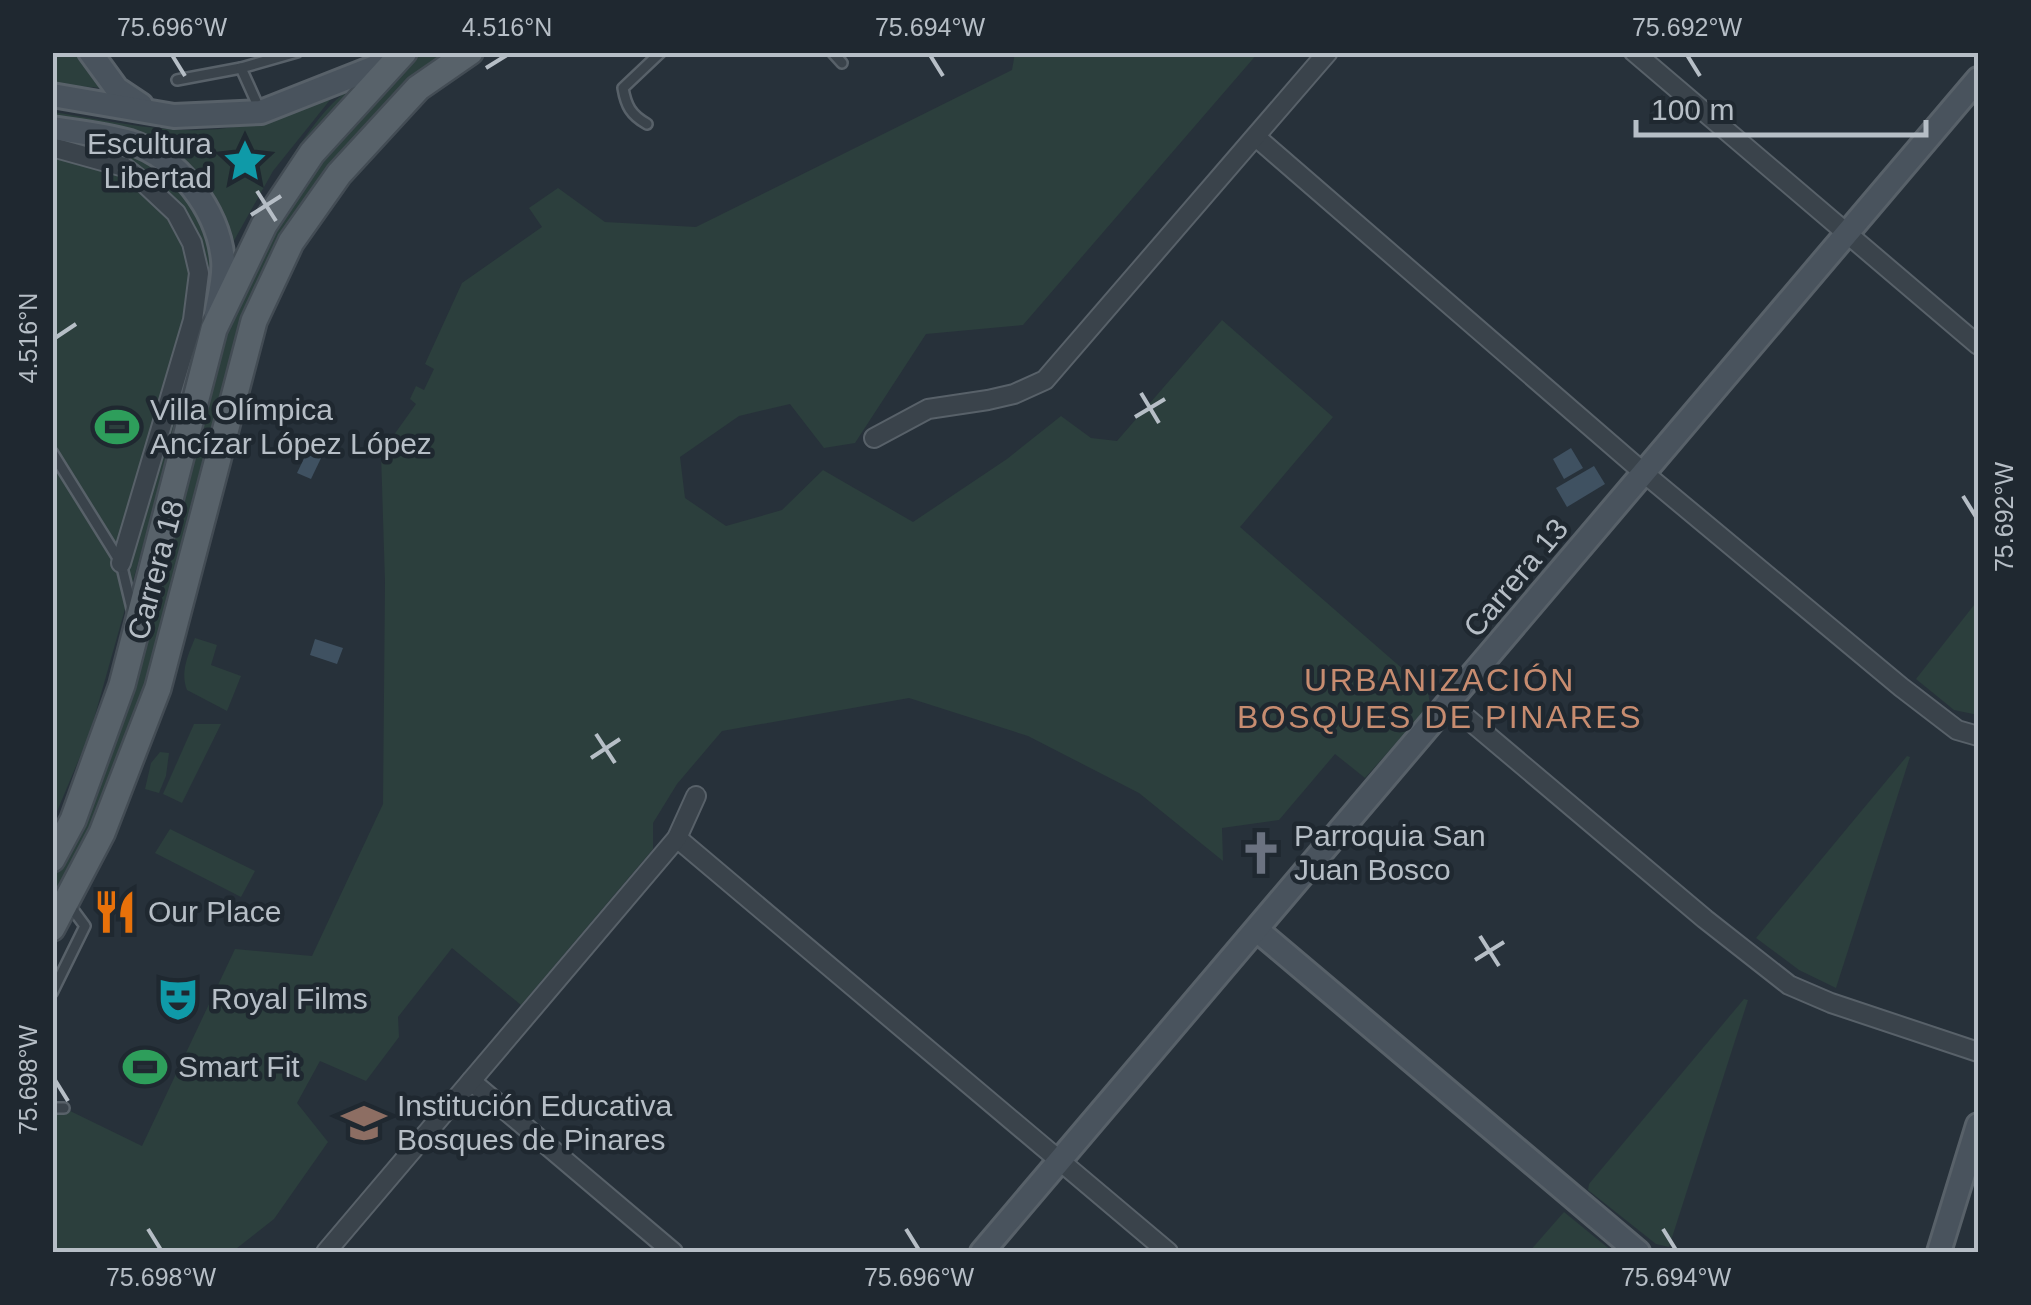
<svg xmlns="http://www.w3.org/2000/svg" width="2031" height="1305" font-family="Helvetica,sans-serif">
<rect width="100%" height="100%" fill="#27313a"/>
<g fill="#2c3f3d">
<polygon points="58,53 81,53 85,68 102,88 53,84 52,57"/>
<polygon points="418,53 447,53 425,68 363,131 246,317 228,371 190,507 145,687 93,827 53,904 52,879 71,841 222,328 292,195 350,118"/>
<polygon points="1015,53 1258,53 1023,325 926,334 855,443 824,448 790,404 739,416 680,457 685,498 726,526 782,510 823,470 913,522 1007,459 1061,416 1091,438 1117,441 1222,320 1333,417 1240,527 1428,691 1430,705 1365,778 1335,754 1279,820 1222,828 1223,861 1139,793 1028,736 909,698 722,731 677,784 653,823 653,849 521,1005 452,948 398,1017 399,1037 366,1081 320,1061 297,1103 328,1142 274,1219 232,1252 53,1252 53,1119 64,1108 142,1146 235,949 312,956 383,804 385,582 381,453 416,404 410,399 416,386 424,390 434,369 425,364 462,283 542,227 529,208 558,188 605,222 696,227 1012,70"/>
<path d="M 364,84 L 240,258 L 235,250 C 259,215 322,88 364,84 Z"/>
<path d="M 338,90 L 273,171 L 231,246 C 221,202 191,152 147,136 C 117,125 84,123 53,119 L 53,112 C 114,121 182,139 244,125 C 277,118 307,103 338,90 Z"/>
<polygon points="53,128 106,138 183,178 223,262 90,733 53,821"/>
<polygon points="1978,600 1978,715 1954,710 1916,679"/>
<path d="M 195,638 L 217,645 L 211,665 L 241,676 L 227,711 L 187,690 C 180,672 188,655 195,638 Z"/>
<polygon points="194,724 221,724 182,803 163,794"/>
<polygon points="160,752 169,753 166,776 159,793 145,789 151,763"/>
<polygon points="1907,756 1910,757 1836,988 1799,970 1756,938"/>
<polygon points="170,829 255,871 241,897 155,853"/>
<polygon points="1744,999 1748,1000 1669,1247 1656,1244 1588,1190 1589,1184"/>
<polygon points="1564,1212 1613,1252 1529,1252"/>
</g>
<g fill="#3f5161">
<polygon points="309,448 323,454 311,479 297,473"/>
<polygon points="1571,448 1583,468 1564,479 1553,459"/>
<polygon points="1594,466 1605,484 1567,507 1556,488"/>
<polygon points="315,639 343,648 337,664 310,655"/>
</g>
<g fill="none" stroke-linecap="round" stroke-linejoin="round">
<g stroke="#586169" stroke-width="14">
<g id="lane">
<polyline points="832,52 842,63"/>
<polyline points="177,80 241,68"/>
<polyline points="259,108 241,68 297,52"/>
<path d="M 647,124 C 631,115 626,106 623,88 L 661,52"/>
<polyline points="52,452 121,563 133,613"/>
<polyline points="52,993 85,926 68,903"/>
<polyline points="52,1108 64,1108"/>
</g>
</g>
<g stroke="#586169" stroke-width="22">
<g id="street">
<polyline points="1634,52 1978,345"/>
<polyline points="1256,137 1644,473 1901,687 1957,730 1978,736"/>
<polyline points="52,147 124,167 143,182 176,213 192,243 199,273 193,320 121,563"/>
<polyline points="874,438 928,409 988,400 1014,394 1045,380 1328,52"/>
<polyline points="1449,703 1705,919 1789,985 1831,1003 1978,1052"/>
<polyline points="677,838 1168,1252"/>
<polyline points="471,1081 673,1252"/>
<polyline points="326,1252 677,838 696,796"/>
</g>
</g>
<g stroke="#586169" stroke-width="28">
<g id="secondary">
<polyline points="90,52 117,89 141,105"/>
<polyline points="52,95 174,116 261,112 398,58"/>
<path d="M 52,128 C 78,132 106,135 130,142 C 179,158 218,210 223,260 C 225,277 219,298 216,315"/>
<polyline points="1257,930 1638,1252"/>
<polyline points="982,1252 1978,79"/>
<polyline points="1939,1252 1978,1125"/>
</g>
</g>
<g stroke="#434c54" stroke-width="30">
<g id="primary">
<polyline points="52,859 73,820 122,685 214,329 264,225 312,153 404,52"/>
<polyline points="52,928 102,833 158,688 254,321 291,242 339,174 418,88 470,52"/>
</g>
</g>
<use href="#lane" stroke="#3a434b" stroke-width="9"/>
<use href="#street" stroke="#3a434b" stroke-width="18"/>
<use href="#secondary" stroke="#49535d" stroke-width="22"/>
<use href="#primary" stroke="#58626a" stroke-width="25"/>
</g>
<path fill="none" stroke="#b6bec6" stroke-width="4" d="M 172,55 L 185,76M 930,55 L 943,76M 1687,55 L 1700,76M 486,68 L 507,55M 257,191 L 276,221M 251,215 L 281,196M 55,338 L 76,324M 1141,393 L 1159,423M 1135,417 L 1165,399M 1963,496 L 1976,517M 596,734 L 615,763M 591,758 L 620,739M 1480,936 L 1499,966M 1475,960 L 1504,942M 55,1080 L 68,1101M 148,1229 L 161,1250M 906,1229 L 919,1250M 1663,1229 L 1676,1250"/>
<defs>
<g id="sight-bare" transform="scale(3.45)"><path d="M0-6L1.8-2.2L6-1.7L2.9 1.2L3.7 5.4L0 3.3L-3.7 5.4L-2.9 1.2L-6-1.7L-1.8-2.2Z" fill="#0f9aa8" stroke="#1f2830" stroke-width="2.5" paint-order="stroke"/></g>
<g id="stadium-bare" transform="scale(3.45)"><path d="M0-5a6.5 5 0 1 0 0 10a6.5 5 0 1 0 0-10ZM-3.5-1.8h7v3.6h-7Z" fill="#2e9e5b" stroke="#1f2830" stroke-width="2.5" paint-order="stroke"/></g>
<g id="church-bare" transform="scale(3.45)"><path d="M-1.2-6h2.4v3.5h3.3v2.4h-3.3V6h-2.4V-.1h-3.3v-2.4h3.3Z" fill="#6b7280" stroke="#1f2830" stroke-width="2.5" paint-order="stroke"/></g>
<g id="restaurant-bare" transform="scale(3.45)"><path d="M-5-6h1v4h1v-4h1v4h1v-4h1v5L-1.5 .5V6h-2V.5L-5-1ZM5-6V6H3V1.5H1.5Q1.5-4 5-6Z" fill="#e8710a" stroke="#1f2830" stroke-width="2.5" paint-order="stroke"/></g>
<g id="theatre-bare" transform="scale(3.45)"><path d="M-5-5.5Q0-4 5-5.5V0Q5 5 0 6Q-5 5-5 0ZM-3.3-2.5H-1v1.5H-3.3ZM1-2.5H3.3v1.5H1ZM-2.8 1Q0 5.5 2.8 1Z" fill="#0f9aa8" stroke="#1f2830" stroke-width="2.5" paint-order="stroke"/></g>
<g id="university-bare" transform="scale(3.45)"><path d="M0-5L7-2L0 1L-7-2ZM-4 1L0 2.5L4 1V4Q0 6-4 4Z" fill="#8d6e63" stroke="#1f2830" stroke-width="2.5" paint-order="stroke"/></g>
</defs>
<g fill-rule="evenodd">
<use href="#sight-bare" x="245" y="161"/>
<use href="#stadium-bare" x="117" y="427"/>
<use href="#church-bare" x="1261" y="853"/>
<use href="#restaurant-bare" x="115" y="912"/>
<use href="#theatre-bare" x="178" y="999"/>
<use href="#stadium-bare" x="145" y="1067"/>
<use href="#university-bare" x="364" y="1123"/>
</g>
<g text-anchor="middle" stroke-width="9" stroke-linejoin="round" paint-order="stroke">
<g font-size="30" fill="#b6bec6" stroke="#1f2830" text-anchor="start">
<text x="212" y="154" text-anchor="end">Escultura<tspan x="212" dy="34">Libertad</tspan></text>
<text x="150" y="420">Villa Olímpica<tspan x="150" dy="34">Ancízar López López</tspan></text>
<text x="1294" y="846">Parroquia San<tspan x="1294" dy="34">Juan Bosco</tspan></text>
<text x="148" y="922">Our Place</text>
<text x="211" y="1009">Royal Films</text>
<text x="178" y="1077">Smart Fit</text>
<text x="397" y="1116">Institución Educativa<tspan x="397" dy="34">Bosques de Pinares</tspan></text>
</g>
<g font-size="30" fill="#b6bec6" stroke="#1f2830">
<text transform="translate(156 570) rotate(-75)" y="10">Carrera 18</text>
<text transform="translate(1516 578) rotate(-50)" y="10">Carrera 13</text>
</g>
<g font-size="32" letter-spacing="2.5" fill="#c78c70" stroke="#1f2830">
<text x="1440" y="691">URBANIZACIÓN<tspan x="1440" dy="37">BOSQUES DE PINARES</tspan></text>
</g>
</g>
<rect width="2031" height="1305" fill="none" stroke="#1f2830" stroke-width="110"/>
<path d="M1636 120v15h290v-15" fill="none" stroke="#b6bec6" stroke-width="5"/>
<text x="1651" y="120" font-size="30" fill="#b6bec6" stroke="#1f2830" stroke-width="8" paint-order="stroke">100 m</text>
<rect x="55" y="55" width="1921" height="1195" fill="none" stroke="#b6bec6" stroke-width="4"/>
<g font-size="25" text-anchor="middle" fill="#b6bec6">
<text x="172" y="36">75.696°W</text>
<text x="507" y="36">4.516°N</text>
<text x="930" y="36">75.694°W</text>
<text x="1687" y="36">75.692°W</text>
<text transform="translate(28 338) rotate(-90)" y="9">4.516°N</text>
<text transform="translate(2004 517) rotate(-90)" y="9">75.692°W</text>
<text transform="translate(28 1080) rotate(-90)" y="9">75.698°W</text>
<text x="161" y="1286">75.698°W</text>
<text x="919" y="1286">75.696°W</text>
<text x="1676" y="1286">75.694°W</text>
</g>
</svg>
